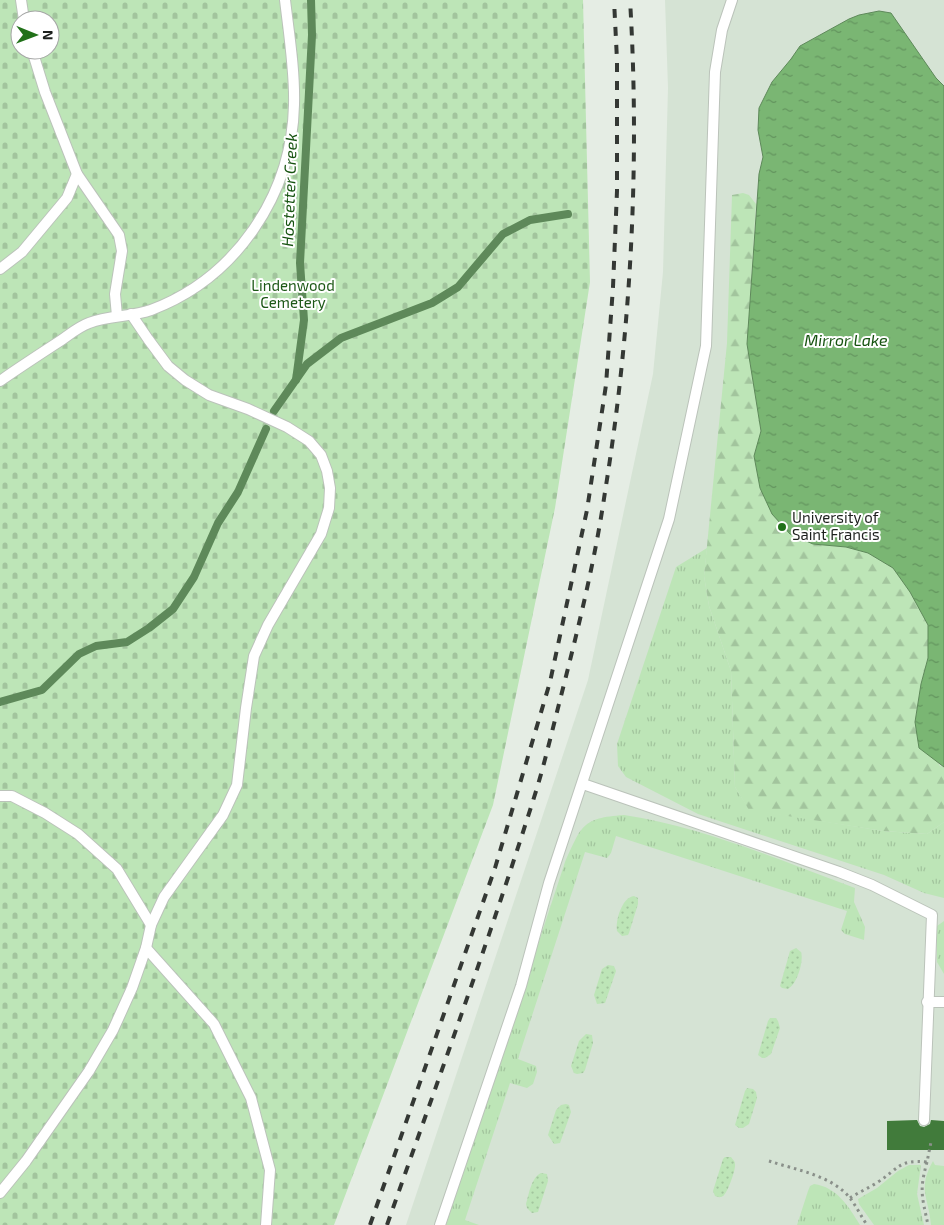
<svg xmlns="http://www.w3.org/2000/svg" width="944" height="1225" font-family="'Exo 2',sans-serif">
<defs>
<pattern id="grass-tufts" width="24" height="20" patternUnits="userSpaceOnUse" patternTransform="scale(1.25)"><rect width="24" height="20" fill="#bde5b7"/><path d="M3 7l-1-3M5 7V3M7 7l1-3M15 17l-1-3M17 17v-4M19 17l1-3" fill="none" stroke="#a2c49d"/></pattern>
<pattern id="forest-firs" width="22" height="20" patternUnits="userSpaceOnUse" patternTransform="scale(1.25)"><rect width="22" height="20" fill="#bde5b7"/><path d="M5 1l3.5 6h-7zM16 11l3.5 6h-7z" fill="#a2c49d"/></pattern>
<pattern id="cemetery-stones" width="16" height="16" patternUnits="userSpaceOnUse" patternTransform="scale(1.25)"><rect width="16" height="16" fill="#bde5b7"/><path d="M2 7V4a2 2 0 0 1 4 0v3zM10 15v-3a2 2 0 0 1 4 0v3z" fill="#a2c49d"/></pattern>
<pattern id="garden-dots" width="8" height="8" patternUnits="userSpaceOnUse" patternTransform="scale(1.25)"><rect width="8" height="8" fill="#bde5b7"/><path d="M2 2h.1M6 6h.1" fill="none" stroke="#a2c49d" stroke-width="1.8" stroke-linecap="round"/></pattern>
<pattern id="water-ripples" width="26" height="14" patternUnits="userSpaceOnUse" patternTransform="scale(1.25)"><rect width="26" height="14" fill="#7ab673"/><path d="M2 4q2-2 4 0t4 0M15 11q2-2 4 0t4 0" fill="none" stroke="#63945e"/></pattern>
</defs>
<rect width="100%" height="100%" fill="#e5ede4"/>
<polygon fill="#d5e3d4" points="665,0 944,0 944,1225 406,1225 588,680 653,374 663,272 668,88"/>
<g fill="url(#grass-tufts)">
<polygon points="707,548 704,576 709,606 731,671 735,787 749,809 883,831 927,834 944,822 944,898 924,893 884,875 698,814 626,777 618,766 617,744 676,567"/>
<path d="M 624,815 C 703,827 779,860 855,888 L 854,902 L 865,927 L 864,940 L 845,934 L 841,930 L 847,911 L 616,836 L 611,853 L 607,858 L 585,852 L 518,1059 L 536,1066 L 537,1072 L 533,1084 L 527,1088 L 510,1083 L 465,1220 L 479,1225 L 446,1225 L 565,862 C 582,826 581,818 624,815 Z"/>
<polygon points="944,921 944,974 937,962 937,926"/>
<path d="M 933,1161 L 935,1165 L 944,1166 L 944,1225 L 931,1225 C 929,1198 917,1189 933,1161 Z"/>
<polygon points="909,1165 921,1165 917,1194 924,1225 874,1225 859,1204 858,1199 877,1188 898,1171"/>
<path d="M 814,1184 C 837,1187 849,1207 860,1225 L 797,1225 L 808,1191 L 810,1186 Z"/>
</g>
<polygon fill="url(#forest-firs)" points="743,193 749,195 756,204 747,344 761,431 754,456 760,488 813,544 846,547 868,553 893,568 910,592 928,625 928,658 921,684 915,722 940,766 944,767 944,822 927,834 883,831 749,810 735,787 731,671 709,606 704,576 727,343 732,195"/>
<path fill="url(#cemetery-stones)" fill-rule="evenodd" d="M 0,0 L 583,0 L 590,282 L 555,508 L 493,805 L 334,1225 L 0,1225 ZM 20,20 L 50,20 L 50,50 L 20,50 Z"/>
<g fill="url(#garden-dots)">
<path d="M 634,896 L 638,898 L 638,904 L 629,933 L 628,935 L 622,936 L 617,931 C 615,921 622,897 634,896 Z"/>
<path d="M 796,948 L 801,952 C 804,961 797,984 788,989 L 782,988 L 780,986 L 790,951 Z"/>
<polygon points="608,965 614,966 616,971 605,1003 597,1004 594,995 602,969"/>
<polygon points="770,1018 776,1018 778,1021 780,1028 771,1054 765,1058 762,1058 758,1055 768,1021"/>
<polygon points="586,1034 592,1035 593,1043 585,1070 583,1073 577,1074 574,1073 571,1066 579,1041"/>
<polygon points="747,1088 753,1089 756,1092 757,1098 749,1124 743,1128 739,1128 735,1125 745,1091"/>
<polygon points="566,1104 569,1105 571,1112 560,1143 554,1144 548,1135 556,1110 561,1105"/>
<path d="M 725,1157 L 731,1157 C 733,1160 735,1161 735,1164 C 736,1170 727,1194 723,1196 C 720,1198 718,1197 715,1196 L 713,1191 L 723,1159 Z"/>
<path d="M 541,1173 L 547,1174 L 548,1181 L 538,1212 L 532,1213 L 527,1208 L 526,1204 C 529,1194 531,1178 541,1173 Z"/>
</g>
<polygon fill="url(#water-ripples)" stroke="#5e895a" points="879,11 891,13 936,78 944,86 944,767 919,748 915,722 921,684 928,658 928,625 910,592 893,568 868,553 846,547 813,544 790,534 772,514 760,488 754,456 761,431 747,344 759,174 763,157 758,130 759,108 772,82 791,59 800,46 849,19 859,15"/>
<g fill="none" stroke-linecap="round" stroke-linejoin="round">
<g stroke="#5e895a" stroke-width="8">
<polyline points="296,380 304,320 300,263 312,35 311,0"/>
<polyline points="274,411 307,364 341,338 432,303 458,287 503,234 530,220 568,214"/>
<polyline points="0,702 42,690 79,654 96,646 127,642 149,628 173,609 194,577 218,523 238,492 266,429"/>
</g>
</g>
<polygon fill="#417b3b" points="917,1120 920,1126 924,1127 930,1124 931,1120 944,1121 944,1150 887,1150 887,1121"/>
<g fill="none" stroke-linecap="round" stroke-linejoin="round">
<g stroke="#bbc3ba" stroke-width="12">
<g id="lane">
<polyline points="21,0 24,20"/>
<polyline points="32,50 45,92 77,174 119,235 122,251 115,294 117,316"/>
<polyline points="0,269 22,252 67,198 77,174"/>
<path d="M 0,381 C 20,367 40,354 60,341 C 69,335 78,327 89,323 C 109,315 132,317 151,310 C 236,278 292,195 294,105 C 295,71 289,34 285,0"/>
<polyline points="583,784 839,872 872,885 932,915 924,1120"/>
<polyline points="0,796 12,796 45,813 78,834 117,869 151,925"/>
<polyline points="146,948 214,1024 251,1098 270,1170 266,1225"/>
<polyline points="927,1002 944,1002"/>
<polyline points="0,1193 26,1161 89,1071 113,1030 132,988 146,948 151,925 164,897 223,815 237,785 246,708 254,656 268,625 321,534 329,508 330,488 327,471 321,455 309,441 287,427 248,409 209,395 185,380 168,366 148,339 131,314"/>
<polyline points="440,1225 521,986 549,883 669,519 706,346 715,72 722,30 732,0"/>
</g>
</g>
<g stroke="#8a908a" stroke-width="3" stroke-dasharray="2.5 4" stroke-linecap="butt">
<path d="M 769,1161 C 796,1170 831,1175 850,1198 C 856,1206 861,1216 867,1225"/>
<path d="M 927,1162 C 919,1191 922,1196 928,1225"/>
<path d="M 850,1198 C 859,1192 869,1188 878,1182 C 898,1169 899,1159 927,1162 L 931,1142"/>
</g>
<use href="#lane" stroke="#fff" stroke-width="10"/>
<g stroke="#343834" stroke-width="4" stroke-dasharray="9 9" stroke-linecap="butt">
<polyline points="370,1225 495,868 550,682 587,510 606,385 613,287 617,191 617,60 614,0"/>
<path d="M 387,1225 C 438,1080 491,935 537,788 C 546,758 553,727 561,696 C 578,629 595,561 605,492 C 631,330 640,164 630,0"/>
</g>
</g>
<circle fill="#217119" stroke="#fff" stroke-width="2" cx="782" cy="527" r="5"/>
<g text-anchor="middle" stroke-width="4" stroke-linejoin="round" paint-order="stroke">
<g font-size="15" fill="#1c5816" stroke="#fff">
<text x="293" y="291">Lindenwood<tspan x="293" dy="17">Cemetery</tspan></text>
</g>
<g font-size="15" fill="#1e211e" stroke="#fff" text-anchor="start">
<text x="792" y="523">University of<tspan x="792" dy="17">Saint Francis</tspan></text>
</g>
<g font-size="16" font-style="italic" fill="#165310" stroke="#fff">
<text transform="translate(289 190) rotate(-88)" y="6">Hostetter Creek</text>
<text x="846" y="346">Mirror Lake</text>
</g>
</g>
<g transform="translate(35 35) rotate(91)"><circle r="24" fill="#ffffff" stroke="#a5a6a5"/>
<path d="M0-4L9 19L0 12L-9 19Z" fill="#217119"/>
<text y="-8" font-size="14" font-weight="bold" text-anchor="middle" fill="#1e211e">N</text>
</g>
</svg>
